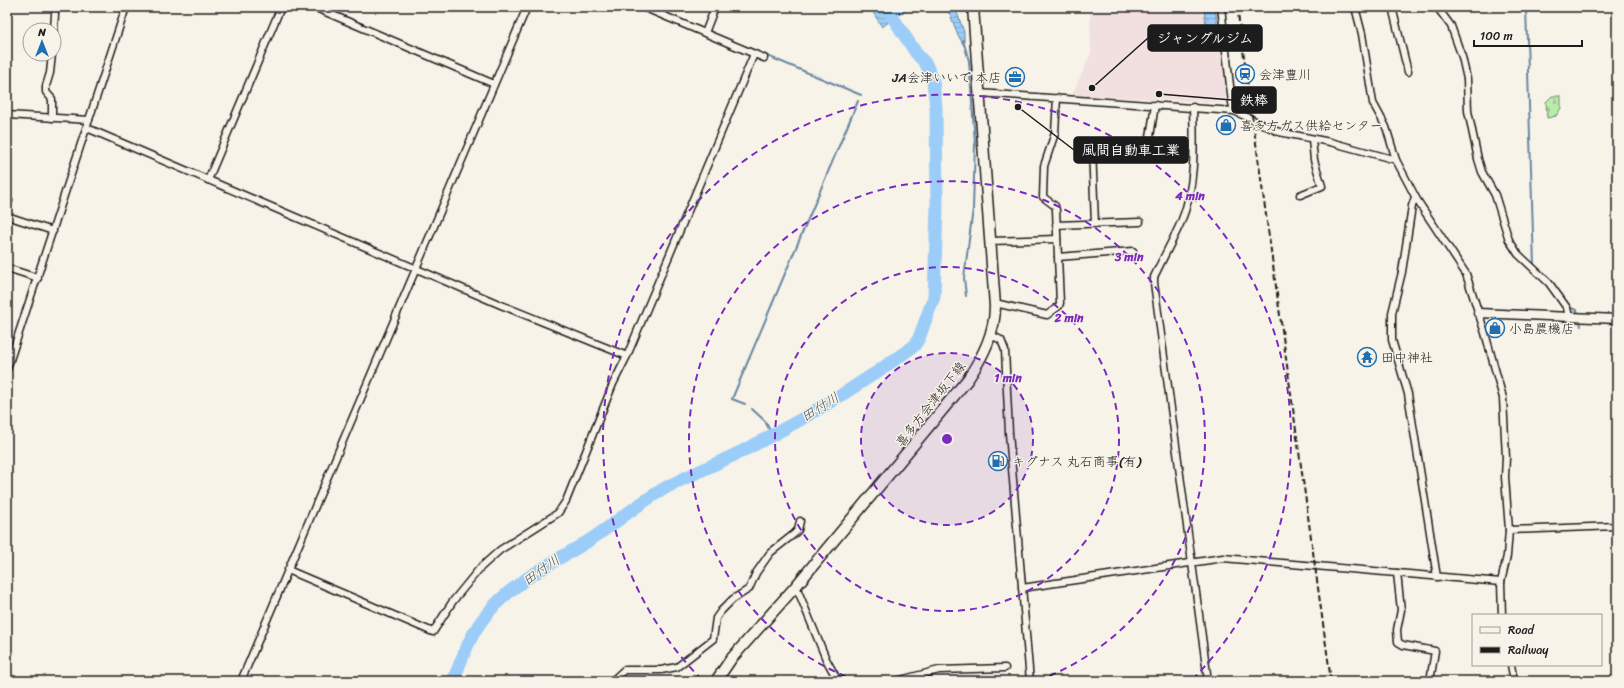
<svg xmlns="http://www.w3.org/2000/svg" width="1624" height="688" font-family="Sriracha,'Klee One',sans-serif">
<defs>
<pattern id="cemetery-stones" width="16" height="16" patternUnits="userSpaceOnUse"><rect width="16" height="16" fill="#bbecab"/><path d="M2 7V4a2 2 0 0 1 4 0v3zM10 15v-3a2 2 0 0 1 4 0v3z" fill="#a0ca93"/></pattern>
<pattern id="water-rules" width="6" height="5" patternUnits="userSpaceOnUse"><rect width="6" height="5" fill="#9bcdf8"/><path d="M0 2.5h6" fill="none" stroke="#85afd4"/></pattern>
</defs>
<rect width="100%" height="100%" fill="#f7f3e8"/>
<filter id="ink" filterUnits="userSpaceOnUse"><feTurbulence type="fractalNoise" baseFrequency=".025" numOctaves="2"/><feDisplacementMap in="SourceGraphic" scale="8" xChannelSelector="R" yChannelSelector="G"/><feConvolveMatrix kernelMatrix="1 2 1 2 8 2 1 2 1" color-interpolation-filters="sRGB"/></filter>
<g filter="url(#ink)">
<polygon fill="#f2e0e0" points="1090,7 1219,7 1226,95 1225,103 1072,95 1091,53"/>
<polygon fill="url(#cemetery-stones)" stroke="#6c8464" points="1552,96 1561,96 1561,108 1556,116 1547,118 1546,102"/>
<g fill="url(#water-rules)" stroke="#6886a0">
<polygon points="872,7 910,7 882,27 874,14"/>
<polygon points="947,7 955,7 964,32 964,46 958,35"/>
<polygon points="1215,7 1218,34 1207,35 1204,8"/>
</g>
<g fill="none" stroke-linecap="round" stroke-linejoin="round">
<g stroke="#6886a0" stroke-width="2">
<polyline points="666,7 665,14 667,14"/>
<polyline points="1526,7 1534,266"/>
<polyline points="963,40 969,61 975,143 973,209 964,278 966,296"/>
<polyline points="746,47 861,95"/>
<polyline points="1539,269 1553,283 1571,308 1577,310 1578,314"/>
<polyline points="1580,321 1581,326"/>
<polyline points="745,404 732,399 858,101"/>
<polyline points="752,409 765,421 772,435"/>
</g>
<path stroke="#9bcdf8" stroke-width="13" d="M 453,681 C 462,659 471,632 487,614 C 514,581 555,562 590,540 C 616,523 640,502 667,487 C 696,472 726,460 754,445 C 810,416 863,383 914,346 L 919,338 L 934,297 L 937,206 L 936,107 L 933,81 L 926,64 L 916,53 L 886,7"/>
<g stroke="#1c1c1c" stroke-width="9">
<g id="minor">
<polyline points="314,7 494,84"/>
<polyline points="643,7 764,58"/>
<polyline points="1221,7 1232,103 1234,111"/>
<polyline points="1355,7 1362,34 1373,103 1386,127 1396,160 1417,200 1466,274 1485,333 1503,398 1506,458 1505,477 1509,530 1507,556 1501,582 1502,615"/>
<polyline points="1392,7 1408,72"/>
<polyline points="1437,7 1451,26 1462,57 1467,79 1468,111 1478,159 1482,172 1495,195 1509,240 1518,254 1549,283 1567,308 1569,317"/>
<polyline points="54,30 55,14"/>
<polyline points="705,33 715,7"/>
<polyline points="52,54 50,73 46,86 46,92 52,99 52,118"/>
<polyline points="979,93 1234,111 1279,132 1330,142 1396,160"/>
<path d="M 1193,107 C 1194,144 1196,187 1181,222 C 1173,240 1163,258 1154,277 L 1154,283 L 1208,681"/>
<polyline points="7,115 89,120"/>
<polyline points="87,128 501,305 627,356"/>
<polyline points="1092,148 1095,224"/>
<polyline points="1092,155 1129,154"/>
<polyline points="1147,156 1155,105"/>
<polyline points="208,180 281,7"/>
<polyline points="1300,195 1322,186 1314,160 1312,139"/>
<polyline points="1415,197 1412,206 1402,272 1392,313 1392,340 1408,394 1437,577"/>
<polyline points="7,204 9,201"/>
<polyline points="7,216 53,231"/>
<polyline points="1056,225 1140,222"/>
<polyline points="991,241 1057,239"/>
<polyline points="1058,257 1133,251"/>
<polyline points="7,268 38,278"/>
<polyline points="995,303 1047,315 1059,306 1060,303 1056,210 1055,206 1043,197 1044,166 1055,133 1057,98"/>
<polyline points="991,335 1001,340 1005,350 1009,433 1030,681"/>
<polyline points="7,369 126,7"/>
<polyline points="1509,530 1617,526"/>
<polyline points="288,570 433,632 453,601 480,568 500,550 558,513 566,501 613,384 627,356 754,54"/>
<polyline points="1397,573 1401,610 1397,630 1398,642 1403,645 1435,651 1430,681"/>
<polyline points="796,586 826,659 838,681"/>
<polyline points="1022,588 1223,558 1501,582"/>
<polyline points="1511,665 1514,681"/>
<polyline points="241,681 527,7"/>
<polyline points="612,681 624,670 661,670 677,667 713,639 716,618 721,611 733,599 749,589 756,573 770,553 794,534 798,530 800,521"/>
<polyline points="896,681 939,670 1005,668"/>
</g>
</g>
<g stroke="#1c1c1c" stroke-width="11">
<polyline id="tertiary" points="1478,313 1617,319"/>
</g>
<g stroke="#1c1c1c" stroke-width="13">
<path id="primary" d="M 716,681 L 731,659 L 796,586 L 968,379 C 983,356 995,333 995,306 L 973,7"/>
</g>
<use href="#minor" stroke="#f7f3e8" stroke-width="6"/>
<use href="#tertiary" stroke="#f7f3e8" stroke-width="8"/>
<use href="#primary" stroke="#f7f3e8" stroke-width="10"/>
<polyline stroke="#1c1c1c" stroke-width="2" stroke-dasharray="6 3" stroke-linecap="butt" points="1237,7 1331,681"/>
</g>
</g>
<circle cx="947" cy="439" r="86" fill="#7b2cbf" fill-opacity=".12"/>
<g fill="none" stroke="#7b2cbf" stroke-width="2" stroke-dasharray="7 5">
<circle cx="947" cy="439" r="86"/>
<circle cx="947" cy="439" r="172"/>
<path d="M857 681A258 258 0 1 1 1037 681"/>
<path d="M702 680A344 344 0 1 1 1192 680"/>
</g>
<defs>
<g id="station-ring" transform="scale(1)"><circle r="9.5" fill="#f7f3e8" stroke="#1f6fb2" stroke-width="1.5"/><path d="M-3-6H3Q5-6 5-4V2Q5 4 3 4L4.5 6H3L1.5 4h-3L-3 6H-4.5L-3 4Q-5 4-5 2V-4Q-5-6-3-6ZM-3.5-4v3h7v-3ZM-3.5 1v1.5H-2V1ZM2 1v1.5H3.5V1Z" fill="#1f6fb2"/></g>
<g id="office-ring" transform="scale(1)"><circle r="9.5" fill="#f7f3e8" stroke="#1f6fb2" stroke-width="1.5"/><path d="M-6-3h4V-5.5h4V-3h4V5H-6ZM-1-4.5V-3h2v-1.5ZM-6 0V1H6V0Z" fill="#1f6fb2"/></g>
<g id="shop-ring" transform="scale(1)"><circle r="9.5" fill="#f7f3e8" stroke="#1f6fb2" stroke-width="1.5"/><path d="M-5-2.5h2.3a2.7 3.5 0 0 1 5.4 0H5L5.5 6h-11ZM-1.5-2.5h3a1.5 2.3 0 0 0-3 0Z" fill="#1f6fb2"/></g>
<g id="temple-ring" transform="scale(1)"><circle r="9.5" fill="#f7f3e8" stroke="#1f6fb2" stroke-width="1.5"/><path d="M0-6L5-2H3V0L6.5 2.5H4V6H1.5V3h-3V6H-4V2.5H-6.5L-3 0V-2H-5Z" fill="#1f6fb2"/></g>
<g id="fuel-ring" transform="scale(1)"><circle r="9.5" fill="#f7f3e8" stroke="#1f6fb2" stroke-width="1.5"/><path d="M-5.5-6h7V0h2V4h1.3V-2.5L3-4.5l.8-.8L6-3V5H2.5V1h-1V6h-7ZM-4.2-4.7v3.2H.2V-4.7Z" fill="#1f6fb2"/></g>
</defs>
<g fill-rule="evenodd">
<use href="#station-ring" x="1245" y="74"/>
<use href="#office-ring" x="1015" y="77"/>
<use href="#shop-ring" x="1226" y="125"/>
<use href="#shop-ring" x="1495" y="328"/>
<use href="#temple-ring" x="1367" y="357"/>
<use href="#fuel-ring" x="998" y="461"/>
</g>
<g text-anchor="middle" stroke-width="3" stroke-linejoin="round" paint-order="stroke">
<g font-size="13" fill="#1c1c1c" stroke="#f7f3e8" text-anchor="start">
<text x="1259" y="79">会津豊川</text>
<text x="1001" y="82" text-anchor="end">JA会津いいで 本店</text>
<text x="1240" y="130">喜多方ガス供給センター</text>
<text x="1509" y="333">小島農機店</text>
<text x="1381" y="362">田中神社</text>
<text x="1012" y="466">キグナス 丸石商事(有)</text>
</g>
<g font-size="13" fill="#1c1c1c" stroke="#f7f3e8">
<text transform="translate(930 404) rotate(-52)" y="5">喜多方会津坂下線</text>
</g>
<g font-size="14" font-style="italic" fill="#42515e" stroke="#f7f3e8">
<text transform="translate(820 407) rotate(-32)" y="5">田付川</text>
<text transform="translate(541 570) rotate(-35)" y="5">田付川</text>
</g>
</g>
<circle cx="947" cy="439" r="6" fill="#7b2cbf" stroke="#f7f3e8" stroke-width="2"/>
<g font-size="12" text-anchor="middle" font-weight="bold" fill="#7b2cbf" stroke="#f7f3e8" stroke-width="3" stroke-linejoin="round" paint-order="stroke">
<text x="1190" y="200">4 min</text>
<text x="1129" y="261">3 min</text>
<text x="1069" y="322">2 min</text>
<text x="1008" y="382">1 min</text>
</g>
<path fill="none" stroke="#1c1c1c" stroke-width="1.5" d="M1092 88L1148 38M1159 94L1232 100M1018 107L1074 150"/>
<g fill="#1c1c1c" stroke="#f7f3e8" stroke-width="1.5">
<circle cx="1092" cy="88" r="4"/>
<circle cx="1159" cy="94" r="4"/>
<circle cx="1018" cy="107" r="4"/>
</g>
<g fill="#1c1c1c" stroke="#1c1c1c" stroke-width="1.5">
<rect x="1148" y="25" width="114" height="26" rx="4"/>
<rect x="1232" y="87" width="44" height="26" rx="4"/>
<rect x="1074" y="137" width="114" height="26" rx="4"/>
</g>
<g font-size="14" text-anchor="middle" font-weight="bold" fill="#fff">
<text x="1205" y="43">ジャングルジム</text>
<text x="1254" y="105">鉄棒</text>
<text x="1131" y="155">風間自動車工業</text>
</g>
<rect width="1624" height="688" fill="none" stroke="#f7f3e8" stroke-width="24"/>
<rect x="12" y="12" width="1600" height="664" fill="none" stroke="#1c1c1c" stroke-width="1.5" filter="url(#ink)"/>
<rect x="1472" y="614" width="130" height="52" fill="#f7f3e8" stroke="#9f9d96"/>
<rect x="1480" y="627" width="20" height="6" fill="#f7f3e8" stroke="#9f9d96"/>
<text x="1508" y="634" font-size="12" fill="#1c1c1c">Road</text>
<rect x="1480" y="647" width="20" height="6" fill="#1c1c1c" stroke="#9f9d96"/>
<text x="1508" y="654" font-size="12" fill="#1c1c1c">Railway</text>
<g transform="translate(42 42)"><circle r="19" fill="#f7f3e8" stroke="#9f9d96"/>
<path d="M0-3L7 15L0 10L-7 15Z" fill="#1f6fb2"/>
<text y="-6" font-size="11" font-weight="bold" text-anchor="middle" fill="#1c1c1c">N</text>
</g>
<path d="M1474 40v6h108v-6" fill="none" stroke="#1c1c1c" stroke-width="2"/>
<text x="1480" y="40" font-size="12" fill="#1c1c1c" stroke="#f7f3e8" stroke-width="3" paint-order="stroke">100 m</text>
</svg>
